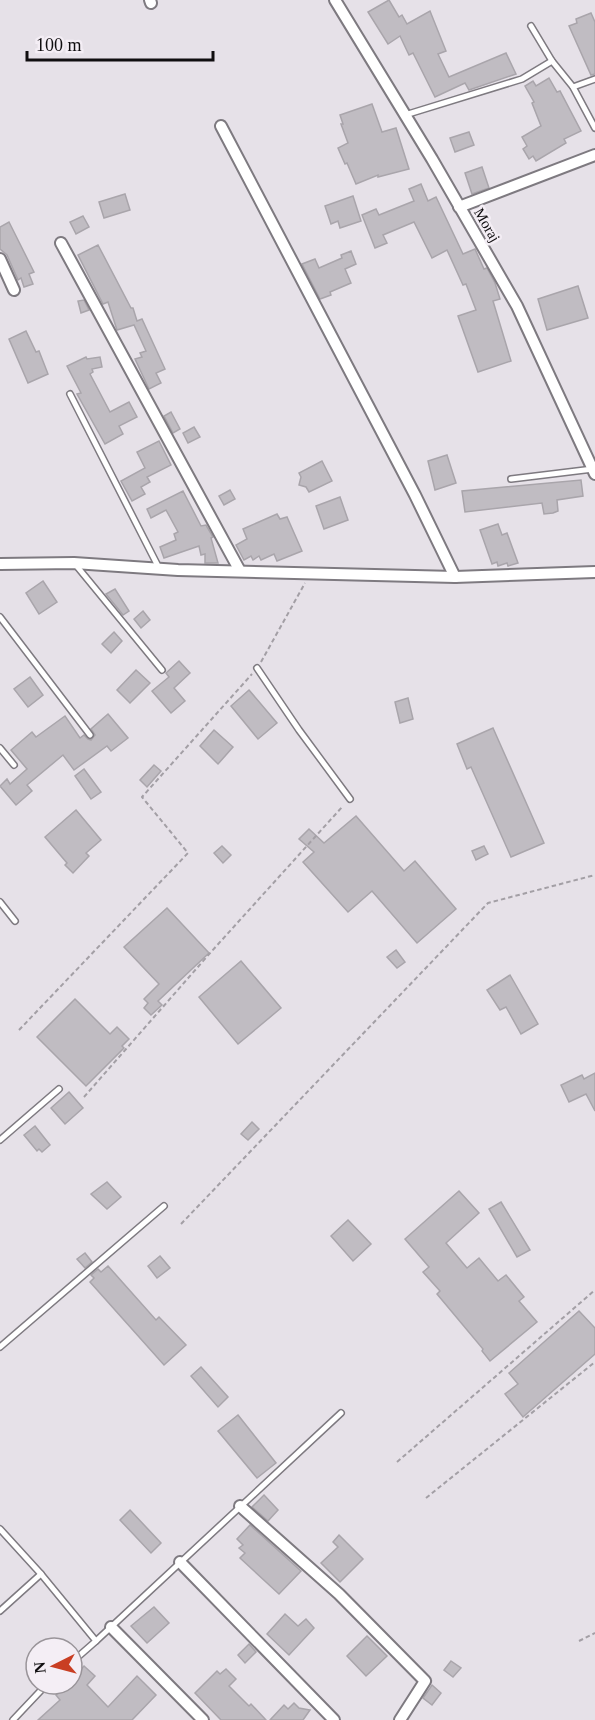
<svg xmlns="http://www.w3.org/2000/svg" width="595" height="1720" font-family="Georgia,serif">
<rect width="100%" height="100%" fill="#e6e1e8"/>
<g fill="#c0bcc2" stroke="#a9a5ab" stroke-width="1.5">
<polygon points="389,0 399,17 402,15 407,24 430,11 446,51 438,54 449,77 506,53 516,74 469,90 465,83 435,97 413,53 409,55 400,36 388,44 368,12"/>
<polygon points="591,13 595,22 595,74 591,75 569,26 577,23 576,19"/>
<polygon points="549,78 557,92 560,91 581,131 564,139 566,143 536,161 533,156 529,159 523,149 527,146 522,137 541,126 532,103 534,102 525,86 533,81 536,86"/>
<polygon points="372,104 382,132 396,128 409,169 378,177 378,175 356,184 347,163 345,164 338,148 348,143 341,124 343,124 340,115"/>
<polygon points="469,132 474,145 455,152 450,138"/>
<polygon points="482,167 489,188 472,194 465,173"/>
<polygon points="421,184 428,201 436,197 463,254 475,249 484,269 487,268 495,283 500,299 493,301 511,361 478,372 458,316 476,310 466,284 463,285 447,250 432,258 414,222 383,235 387,243 375,248 362,215 376,209 379,215 414,201 409,189"/>
<polygon points="125,194 130,210 104,218 99,202"/>
<polygon points="353,196 361,221 340,228 338,221 331,224 325,206"/>
<polygon points="83,216 89,227 76,234 70,222"/>
<polygon points="9,222 34,272 29,274 33,284 24,287 21,278 18,280 7,255 0,249 0,227"/>
<polygon points="98,245 131,308 133,308 137,321 142,319 165,369 156,373 161,383 149,389 135,359 142,357 140,353 146,351 134,325 117,330 108,302 103,304 78,255"/>
<polygon points="351,251 356,264 345,269 351,283 330,292 331,295 320,299 302,264 315,259 319,268 342,258 341,255"/>
<polygon points="578,286 588,318 547,330 538,299"/>
<polygon points="84,300 89,310 81,313 78,301"/>
<polygon points="26,331 36,352 39,351 48,374 28,383 9,339"/>
<polygon points="86,357 87,359 100,357 102,367 92,369 93,372 90,374 110,412 129,402 137,417 119,426 123,434 105,444 77,394 81,393 67,366"/>
<polygon points="171,412 180,429 173,433 164,416"/>
<polygon points="194,427 200,437 188,443 183,433"/>
<polygon points="159,441 171,465 147,477 150,482 141,487 145,494 132,501 121,481 145,468 137,452"/>
<polygon points="447,455 456,483 435,490 428,461"/>
<polygon points="322,461 332,481 309,492 306,487 299,485 301,477 299,473"/>
<polygon points="581,480 583,496 557,500 558,511 553,513 544,514 542,503 465,512 462,491"/>
<polygon points="230,490 235,499 224,505 219,496"/>
<polygon points="183,491 201,526 206,525 213,537 211,538 218,563 205,563 205,554 201,555 199,546 164,558 160,547 176,540 174,534 178,532 166,510 151,518 147,509"/>
<polygon points="340,497 348,520 324,529 316,506"/>
<polygon points="277,514 280,519 287,517 302,551 277,561 274,554 261,560 259,556 253,560 251,556 244,560 236,545 247,539 243,529"/>
<polygon points="498,524 502,535 507,533 518,563 508,566 507,563 498,566 497,562 492,564 480,530"/>
<polygon points="43,581 57,602 39,614 26,593"/>
<polygon points="115,589 129,611 123,615 106,594"/>
<polygon points="143,611 150,620 141,628 134,619"/>
<polygon points="114,632 122,641 111,653 102,644"/>
<polygon points="179,661 190,673 174,688 185,701 171,713 152,691 169,677 166,673"/>
<polygon points="136,670 150,683 130,703 117,690"/>
<polygon points="30,677 43,695 28,707 14,689"/>
<polygon points="249,690 277,723 258,739 231,706"/>
<polygon points="408,698 413,719 400,723 395,702"/>
<polygon points="108,714 128,738 111,751 107,746 74,770 63,755 27,785 32,791 16,805 0,786 7,779 10,784 27,769 11,750 32,732 36,737 65,716 80,738 84,735 88,739 91,740 95,735 91,729"/>
<polygon points="493,728 544,843 511,857 471,767 467,769 457,744"/>
<polygon points="214,730 233,747 218,764 200,746"/>
<polygon points="154,765 161,771 147,787 140,780"/>
<polygon points="84,769 101,792 91,799 75,776"/>
<polygon points="76,810 101,840 86,853 89,856 73,873 65,865 67,863 45,837"/>
<polygon points="356,816 404,871 415,861 456,909 417,943 372,891 348,912 303,862 314,852 299,839 309,829 324,843"/>
<polygon points="222,846 231,855 223,863 214,853"/>
<polygon points="484,846 488,854 476,860 472,851"/>
<polygon points="167,908 209,953 158,1001 162,1005 151,1015 144,1008 148,1003 144,999 159,984 124,947"/>
<polygon points="396,950 405,962 397,968 387,957"/>
<polygon points="241,961 281,1008 238,1044 199,997"/>
<polygon points="510,975 538,1024 521,1034 506,1007 500,1010 487,990"/>
<polygon points="75,999 110,1034 117,1027 129,1039 122,1046 124,1048 86,1086 37,1037"/>
<polygon points="595,1073 595,1111 586,1094 569,1102 561,1085 582,1075 584,1079"/>
<polygon points="69,1092 83,1108 65,1124 51,1108"/>
<polygon points="252,1122 259,1129 248,1140 241,1134"/>
<polygon points="35,1126 50,1145 42,1152 39,1149 37,1151 24,1135"/>
<polygon points="107,1182 121,1197 107,1209 91,1194"/>
<polygon points="459,1191 479,1213 446,1243 467,1268 479,1258 498,1281 506,1275 524,1297 519,1301 537,1322 490,1361 482,1351 483,1349 437,1294 440,1291 423,1272 429,1267 405,1239"/>
<polygon points="501,1202 530,1250 517,1257 489,1209"/>
<polygon points="348,1220 371,1244 353,1261 331,1236"/>
<polygon points="85,1253 92,1262 85,1268 77,1259"/>
<polygon points="160,1256 170,1268 157,1278 148,1266"/>
<polygon points="108,1266 156,1320 159,1317 186,1345 164,1365 90,1282 94,1278 91,1275 98,1269 101,1272"/>
<polygon points="579,1311 595,1328 595,1354 523,1417 505,1394 518,1384 509,1373"/>
<polygon points="201,1367 228,1397 218,1407 191,1376"/>
<polygon points="238,1415 276,1463 257,1478 218,1431"/>
<polygon points="264,1495 278,1510 268,1521 252,1507"/>
<polygon points="130,1510 161,1543 151,1553 120,1520"/>
<polygon points="250,1525 301,1571 279,1594 240,1558 245,1553 239,1548 243,1545 237,1539"/>
<polygon points="339,1535 363,1559 340,1582 321,1563 338,1547 333,1542"/>
<polygon points="154,1607 169,1623 147,1643 131,1626"/>
<polygon points="285,1614 298,1626 306,1619 314,1628 289,1655 267,1634"/>
<polygon points="367,1636 387,1656 366,1676 347,1656"/>
<polygon points="249,1644 256,1652 245,1663 238,1655"/>
<polygon points="451,1661 461,1668 453,1677 444,1670"/>
<polygon points="84,1666 95,1676 87,1685 108,1707 137,1676 156,1695 132,1720 38,1720 60,1700 56,1695 67,1684 72,1684 72,1679"/>
<polygon points="226,1669 236,1679 229,1686 249,1706 251,1704 266,1720 221,1720 195,1693 217,1671 220,1674"/>
<polygon points="432,1685 441,1693 432,1705 423,1698"/>
<polygon points="294,1703 299,1708 310,1710 303,1720 270,1720 284,1705 288,1709"/>
</g>
<g fill="none" stroke-linecap="round" stroke-linejoin="round">
<g stroke="#7e7a80" stroke-width="8">
<g id="lane">
<polyline points="531,26 552,61 573,87 595,128"/>
<polyline points="573,87 595,79"/>
<polyline points="405,115 522,79 552,61"/>
<polyline points="70,394 159,568"/>
<polyline points="511,479 593,469"/>
<polyline points="75,564 162,670"/>
<polyline points="0,617 90,735"/>
<polyline points="257,668 299,730 350,799"/>
<polyline points="0,748 14,765"/>
<polyline points="0,902 15,921"/>
<polyline points="0,1140 59,1089"/>
<polyline points="0,1347 164,1206"/>
<polyline points="0,1529 41,1574 96,1641 72,1662"/>
<polyline points="0,1611 41,1574"/>
<polyline points="96,1641 341,1413"/>
<polyline points="13,1720 47,1684"/>
</g>
</g>
<g stroke="#7e7a80" stroke-width="14">
<g id="street">
<polyline points="150,0 151,3"/>
<polyline points="335,0 432,159 517,306 595,474"/>
<polyline points="221,126 415,495 455,577"/>
<polyline points="459,207 595,155"/>
<polyline points="61,243 240,571"/>
<polyline points="0,259 14,290"/>
<polyline points="0,564 74,563 178,570 455,577 595,572"/>
<polyline points="240,1506 339,1594 425,1681 400,1720"/>
<polyline points="180,1562 334,1720"/>
<polyline points="111,1627 203,1720"/>
</g>
</g>
<g stroke="#a39fa5" stroke-width="2" stroke-dasharray="4.5 3" stroke-linecap="butt">
<polyline points="261,662 305,583"/>
<polyline points="19,1030 188,853 142,797 252,674"/>
<polyline points="84,1097 211,952 343,806"/>
<polyline points="181,1224 488,903 595,875"/>
<polyline points="397,1462 595,1290"/>
<polyline points="426,1498 595,1362"/>
<polyline points="579,1641 595,1633"/>
</g>
<use href="#lane" stroke="#fff" stroke-width="5"/>
<use href="#street" stroke="#fff" stroke-width="10"/>
</g>
<g text-anchor="middle" stroke-width="5" stroke-linejoin="round" paint-order="stroke">
<g font-size="15" fill="#100e10" stroke="#f4eef5">
<text transform="translate(487 225) rotate(60)" y="5">Moraj</text>
</g>
</g>
<g transform="translate(54 1666) rotate(264)"><circle r="28" fill="#f4eef5" stroke="#999499" stroke-width="1.5"/>
<path d="M0-4.5L10 22L0 15L-10 22Z" fill="#c93e23"/>
<text y="-9" font-size="16" font-weight="bold" text-anchor="middle" fill="#100e10">N</text>
</g>
<path d="M27 51v9h186v-9" fill="none" stroke="#100e10" stroke-width="3"/>
<text x="36" y="51" font-size="18" fill="#100e10" stroke="#f4eef5" stroke-width="4.5" paint-order="stroke">100 m</text>
</svg>
